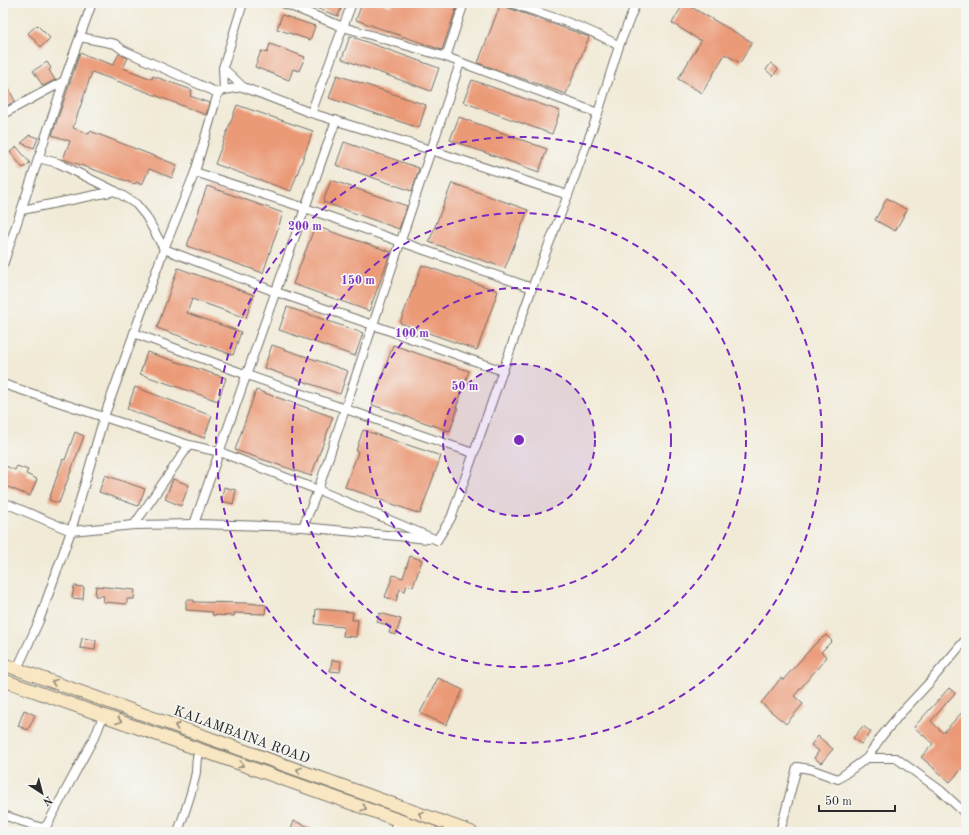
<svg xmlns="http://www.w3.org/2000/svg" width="969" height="835" font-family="'Old Standard TT',serif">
<rect width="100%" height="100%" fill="#f6f6f2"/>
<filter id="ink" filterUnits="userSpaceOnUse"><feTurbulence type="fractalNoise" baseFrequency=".025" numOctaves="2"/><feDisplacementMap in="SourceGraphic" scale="8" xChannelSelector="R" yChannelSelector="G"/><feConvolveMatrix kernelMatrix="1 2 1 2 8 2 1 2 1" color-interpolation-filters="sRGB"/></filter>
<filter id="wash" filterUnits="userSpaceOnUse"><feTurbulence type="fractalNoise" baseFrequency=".012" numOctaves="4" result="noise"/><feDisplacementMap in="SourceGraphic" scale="16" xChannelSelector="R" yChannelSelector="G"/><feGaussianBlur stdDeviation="0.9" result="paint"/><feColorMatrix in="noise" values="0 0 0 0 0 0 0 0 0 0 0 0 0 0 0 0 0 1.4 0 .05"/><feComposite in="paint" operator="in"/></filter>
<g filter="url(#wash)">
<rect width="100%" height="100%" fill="#f1ead7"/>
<g id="blocks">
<g fill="#eb9a77">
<polygon points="305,3 343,3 338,16 305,4"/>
<polygon points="362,3 382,3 391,6 392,3 458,3 442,50 356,20"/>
<polygon points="684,3 752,42 740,63 725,54 702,93 678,79 701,41 672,23"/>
<polygon points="500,5 589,37 566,94 478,63"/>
<polygon points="282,15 315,26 310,40 277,29"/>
<polygon points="37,25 50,38 41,47 28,33"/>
<polygon points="350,36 439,68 431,91 342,59"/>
<polygon points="270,44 305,57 299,71 293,69 289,80 255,67 261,51 267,53"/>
<polygon points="80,53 113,65 119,54 128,58 123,68 152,79 153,76 192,90 190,96 209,103 206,115 147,92 92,72 73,128 89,134 90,131 177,165 172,178 149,169 142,185 136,182 135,184 63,159 70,141 52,135"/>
<polygon points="47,62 51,68 49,70 55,80 43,86 33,71"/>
<polygon points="771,63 778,69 773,76 766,70"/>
<polygon points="337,75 426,105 419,128 329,98"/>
<polygon points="3,78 15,101 3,108"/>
<polygon points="472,80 560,111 552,134 463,102"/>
<polygon points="237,105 313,131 291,191 215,164"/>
<polygon points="459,117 547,149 539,172 450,140"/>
<polygon points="29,135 38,138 34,148 21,143 27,138"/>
<polygon points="344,142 419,168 412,191 336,165"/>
<polygon points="17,147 30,163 23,168 10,152"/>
<polygon points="331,180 407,206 399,229 323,202"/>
<polygon points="452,183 528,210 505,268 429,242"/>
<polygon points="207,186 283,213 263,273 187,246"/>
<polygon points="887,198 907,210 895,231 875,220"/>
<polygon points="315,226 391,252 369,311 293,284"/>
<polygon points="422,265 498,291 477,350 400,323"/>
<polygon points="178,268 254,295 246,318 192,299 187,313 241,332 233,355 157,328"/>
<polygon points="287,307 363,333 355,356 279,330"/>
<polygon points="272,345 348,371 340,394 264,368"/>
<polygon points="393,345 469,371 456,408 458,408 450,431 372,405"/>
<polygon points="147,352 226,378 218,401 140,374"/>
<polygon points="135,387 212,416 204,438 127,409"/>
<polygon points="256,390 333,417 311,476 235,450"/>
<polygon points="363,430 441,456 420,514 345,487 358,452 356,451"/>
<polygon points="75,432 84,436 59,503 49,500 58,473 63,459 65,460"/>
<polygon points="3,465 15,470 17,466 28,470 26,474 37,479 30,496 3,485"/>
<polygon points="105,475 145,489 138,506 99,492"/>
<polygon points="173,479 189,485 181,506 165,499"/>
<polygon points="224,487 236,490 233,504 221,501"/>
<polygon points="410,556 422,560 413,587 407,585 405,591 400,589 396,601 385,597 393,575 403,578"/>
<polygon points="74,586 84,587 83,599 72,598"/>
<polygon points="96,586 135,590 134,599 127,599 127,604 103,602 104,596 95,596"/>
<polygon points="186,600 194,600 194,602 247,603 266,605 265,614 234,613 234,616 212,615 213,612 186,610"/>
<polygon points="316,609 353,612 352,620 358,620 356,637 343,636 344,627 315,624"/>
<polygon points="380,613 401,619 396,635 389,633 391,626 377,622"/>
<polygon points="826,635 832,641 821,652 827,657 794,696 803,704 786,724 761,703 781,678 783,680 814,645"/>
<polygon points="82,638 96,640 95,650 80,648"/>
<polygon points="332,660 341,661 340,672 330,671"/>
<polygon points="438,678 463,690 446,725 420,713"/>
<polygon points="949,688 955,693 931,721 943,733 966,708 966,764 950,782 921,757 933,744 914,727"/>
<polygon points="24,710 35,715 28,730 18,726"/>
<polygon points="863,726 871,732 861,744 853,738"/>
<polygon points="818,736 833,749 821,763 814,758 819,751 811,745"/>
<polygon points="294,821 320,831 320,832 290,832"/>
</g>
</g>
</g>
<g filter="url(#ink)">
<use href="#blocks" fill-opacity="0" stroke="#706e67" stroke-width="1"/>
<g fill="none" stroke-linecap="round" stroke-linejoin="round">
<g stroke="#706e67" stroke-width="10">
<g id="street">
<polyline points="283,3 343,27 446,57 598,113"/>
<polyline points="80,37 115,44 123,50 218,93"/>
<polyline points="619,46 636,3"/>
<polyline points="446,57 464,3"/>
<polyline points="223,68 243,87 311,113 431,150 568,195"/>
<polyline points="224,90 243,87"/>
<polyline points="311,113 352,3"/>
<polyline points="3,114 64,81 92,3"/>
<polyline points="38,158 58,163 115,191 136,204 146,216 164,249 276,292 373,325 503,371"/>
<polyline points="195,172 305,208 532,288"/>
<polyline points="22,210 115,191"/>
<polyline points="3,265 64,81"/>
<polyline points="134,333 247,375 473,453"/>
<polyline points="3,384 189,445 220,452 318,490 437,540"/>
<polyline points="3,502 71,531 134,525 194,524 303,527 428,539"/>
<polyline points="194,524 336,120"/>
<polyline points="134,525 189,445"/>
<polyline points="303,527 318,490 460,63"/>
<path d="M 437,540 L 451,518 L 532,288 L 568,195 L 598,113 L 619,46 C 586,26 547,16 511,3"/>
<polyline points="17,669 39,621 71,531 104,417 164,249 195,172 218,93 224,90 223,68 243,3"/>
<polyline points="867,758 896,758 940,790 966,814"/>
<polyline points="3,815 42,828 47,825 97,732 103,716"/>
<path d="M 178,832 C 184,814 191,796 195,777 C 198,767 194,760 200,750"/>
<polyline points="393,832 398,820"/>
<polyline points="780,832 797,767 810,769 838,779 867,758 881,737 900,714 929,683 966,639"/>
</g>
</g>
<g stroke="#706e67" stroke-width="14">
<g id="secondary">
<polyline points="3,664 471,832"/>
<polyline points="3,680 432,832"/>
</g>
</g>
<use href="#street" stroke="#fff" stroke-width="8"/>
<use href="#secondary" stroke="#f9e7c3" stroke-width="12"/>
</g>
<defs><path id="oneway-chevron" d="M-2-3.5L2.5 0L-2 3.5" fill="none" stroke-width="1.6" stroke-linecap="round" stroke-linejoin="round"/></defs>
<g stroke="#928977">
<use href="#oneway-chevron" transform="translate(54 682) rotate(-160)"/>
<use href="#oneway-chevron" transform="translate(119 721) rotate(20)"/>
<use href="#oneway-chevron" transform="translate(177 726) rotate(-160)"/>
<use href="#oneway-chevron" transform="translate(241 765) rotate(19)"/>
<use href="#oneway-chevron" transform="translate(299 770) rotate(-160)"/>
<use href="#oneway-chevron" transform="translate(364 808) rotate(19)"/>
<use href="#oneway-chevron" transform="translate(421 814) rotate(-160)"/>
</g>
</g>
<circle cx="519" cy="440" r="76" fill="#7b2cbf" fill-opacity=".12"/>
<g fill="none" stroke="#7b2cbf" stroke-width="2" stroke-dasharray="7 5">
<circle cx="519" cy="440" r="76"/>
<circle cx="519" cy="440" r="152"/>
<circle cx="519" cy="440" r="227"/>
<circle cx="519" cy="440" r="303"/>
</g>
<g text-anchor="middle" stroke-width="3.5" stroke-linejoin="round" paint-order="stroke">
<g font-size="14" fill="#2b2b2b" stroke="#f6f6f2">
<text transform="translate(242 734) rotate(20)" y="5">KALAMBAINA ROAD</text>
</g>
</g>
<circle cx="519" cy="440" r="6" fill="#7b2cbf" stroke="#f6f6f2" stroke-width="2"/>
<g font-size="12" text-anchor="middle" font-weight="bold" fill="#7b2cbf" stroke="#f6f6f2" stroke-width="3.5" stroke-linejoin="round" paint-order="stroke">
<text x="305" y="230">200 m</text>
<text x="358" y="284">150 m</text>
<text x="412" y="337">100 m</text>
<text x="465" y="390">50 m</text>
</g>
<rect width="969" height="835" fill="none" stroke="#f6f6f2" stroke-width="16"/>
<g transform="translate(42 793) rotate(144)" stroke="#f6f6f2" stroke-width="3" paint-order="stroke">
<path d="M0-3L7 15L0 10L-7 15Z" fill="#2b2b2b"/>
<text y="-6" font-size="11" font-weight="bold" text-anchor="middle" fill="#2b2b2b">N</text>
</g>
<path d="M819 805v6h76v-6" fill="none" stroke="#2b2b2b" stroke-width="2"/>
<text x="825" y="805" font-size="12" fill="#2b2b2b" stroke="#f6f6f2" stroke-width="3" paint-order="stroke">50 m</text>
</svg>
